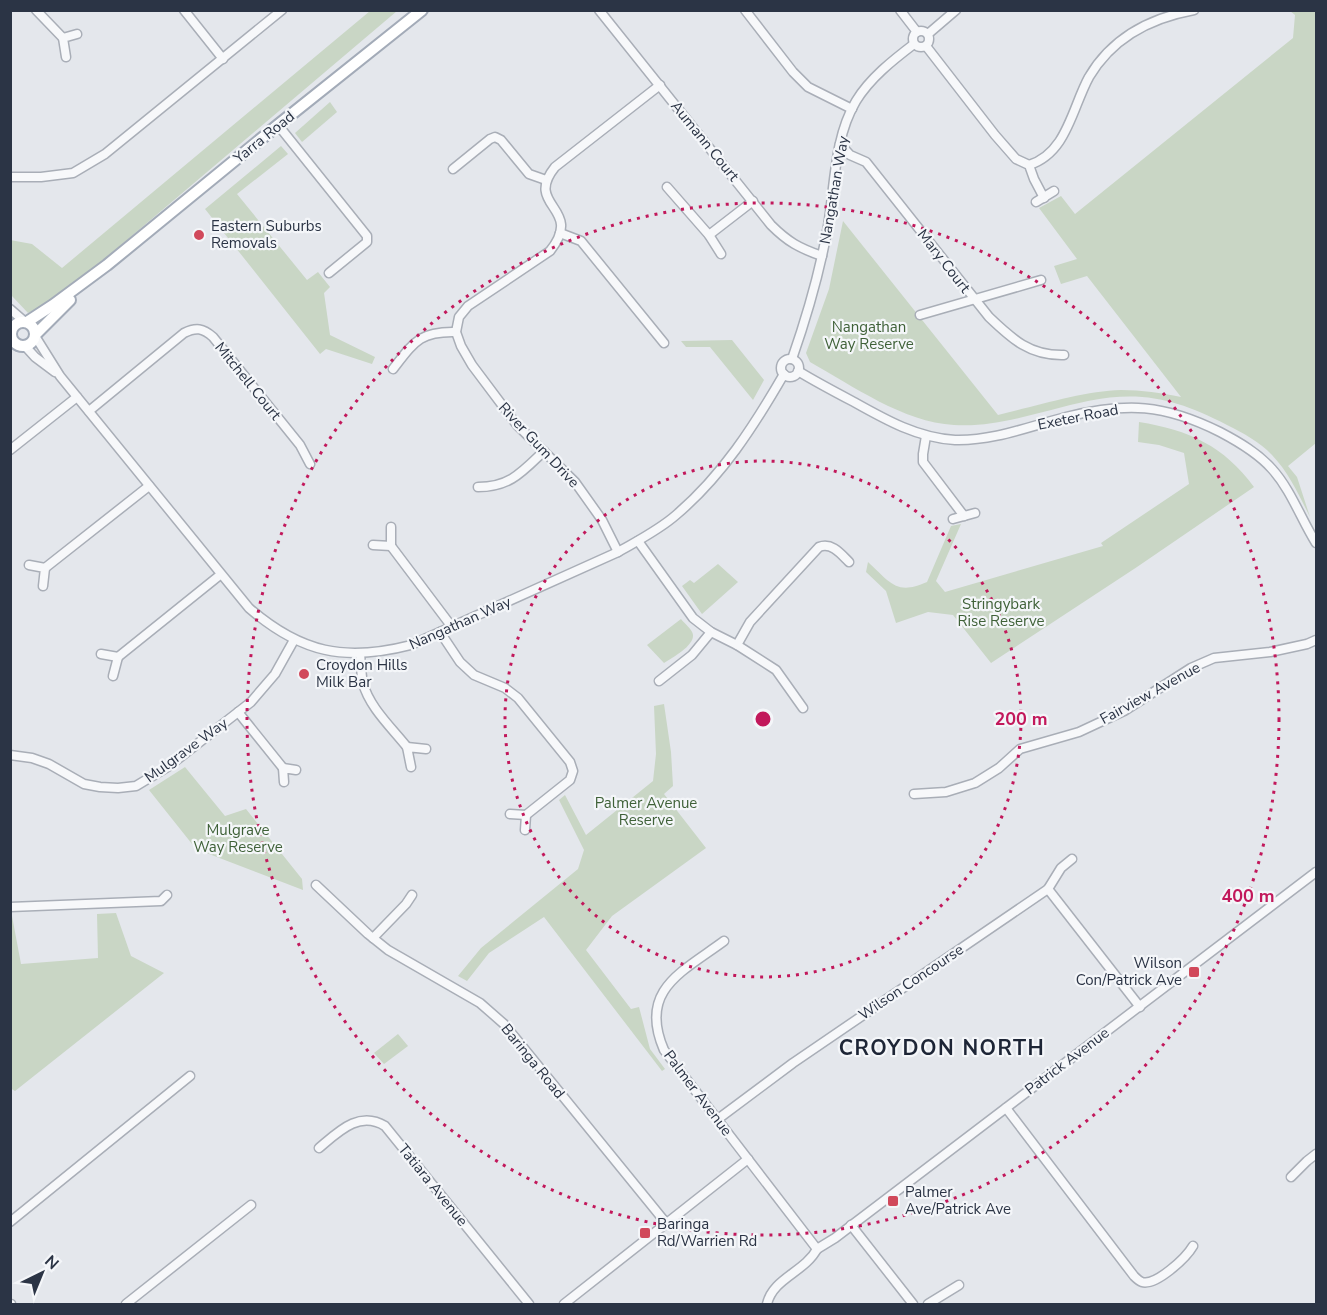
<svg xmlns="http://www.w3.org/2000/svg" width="1327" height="1315" font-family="'Nunito Sans',sans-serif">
<rect width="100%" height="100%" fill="#e4e7ec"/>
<g fill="#c9d6c5">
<polygon points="370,11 397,11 75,284 49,302 28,313 12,296 10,240 32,244 62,268"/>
<path d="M 1290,11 L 1316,11 L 1316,443 L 1288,466 L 1297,477 L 1310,517 C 1299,495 1289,473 1272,455 C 1260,442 1243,433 1227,425 C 1178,400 1144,390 1088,401 C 1044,410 999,428 954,425 C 903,422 853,386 810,362 L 806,353 L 829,289 L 843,221 L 998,415 C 1036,406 1084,391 1121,390 C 1142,390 1161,393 1181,397 L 1087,276 L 1061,284 L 1054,266 L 1077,259 L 1039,208 L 1061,196 L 1075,214 L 1293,38 L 1295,15 Z"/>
<polygon points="330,102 337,112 302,142 295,133"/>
<polygon points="281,146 288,154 237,194 307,280 318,272 330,287 324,293 330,335 375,357 372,364 326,349 320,354 205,209"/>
<polygon points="732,340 764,380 753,400 710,347 686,347 681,341"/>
<path d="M 1139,422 C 1189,430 1224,446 1254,487 L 1137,567 L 991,663 L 953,615 L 928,612 L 896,623 L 886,591 L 866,572 L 868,562 C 890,582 896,596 927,582 L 951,526 L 961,524 L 936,581 L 945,592 L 1103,546 L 1101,543 L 1189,484 L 1184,453 L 1159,445 L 1138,442 Z"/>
<polygon points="718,564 738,582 702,614 682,586 690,580 694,583"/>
<path d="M 681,619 C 684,623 693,630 693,635 C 694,646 672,658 664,663 L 647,645 Z"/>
<polygon points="664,704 671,752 673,786 664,794 706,848 612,916 586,950 631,1009 639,1007 650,1049 665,1069 662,1071 544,917 489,953 467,981 458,976 481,948 578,869 584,850 559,800 565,795 586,835 653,781 656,754 654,706"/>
<polygon points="185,767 225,816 246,809 302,879 303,890 196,849 149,790"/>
<polygon points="116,913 131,956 164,973 15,1091 10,1088 11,917 12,916 21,964 98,958 97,914"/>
<polygon points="398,1034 408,1046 384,1064 374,1053"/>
</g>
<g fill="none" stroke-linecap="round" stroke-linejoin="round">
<g stroke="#a9aeb7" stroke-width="11">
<g id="minor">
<polyline points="36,10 63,38"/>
<polyline points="184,10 223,59"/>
<path d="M 599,10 L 771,225 C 788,242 799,248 822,256"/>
<polyline points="745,10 793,72 808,87 852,109"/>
<polyline points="900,10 917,32"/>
<circle cx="921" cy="39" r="8"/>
<polyline points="928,34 956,10"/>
<polyline points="926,46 995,135 1016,159 1029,165 1034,179 1044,198"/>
<polyline points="66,57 63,38 77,34"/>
<polyline points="278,125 367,236 367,242 329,273"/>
<path d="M 840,144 L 850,155 L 866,162 L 989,317 C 1012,339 1030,356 1064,355"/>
<path d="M 1029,165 C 1067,153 1072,108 1089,77 C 1112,38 1150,18 1194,10"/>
<polyline points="453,169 490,139 495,137 501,140 529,174 546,180"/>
<polyline points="10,177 41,177 73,173 105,154 282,10"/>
<polyline points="667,187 709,235 721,254"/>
<polyline points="1036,202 1054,191"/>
<polyline points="560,233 581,241 664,343"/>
<polyline points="709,235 753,201"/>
<polyline points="10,309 25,322"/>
<polyline points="920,315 1041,280"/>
<polyline points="10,332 11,332"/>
<path d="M 35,336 L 60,376 L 249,608 C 301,653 345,662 411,645 L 618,552 C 637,541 659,530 676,515 C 722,476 754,426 784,374"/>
<polyline points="25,346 35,357 55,372"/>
<path d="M 792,359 C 807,316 820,271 828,226 C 835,185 834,138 856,101 C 870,78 893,60 914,44"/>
<circle cx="790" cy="368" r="9"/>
<path d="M 393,369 C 414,342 420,331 456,332"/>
<path d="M 798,371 C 816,382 835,392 854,402 C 886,420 918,438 955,440 C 994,441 1030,426 1066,417 C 1127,402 1164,404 1220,432 C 1239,442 1258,453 1272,469 C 1291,490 1301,519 1316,543"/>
<path d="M 89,411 L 184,333 C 196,327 203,328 213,337 L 300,445 L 310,464"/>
<polyline points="926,436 923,454 923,462 964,516"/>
<polyline points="10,450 77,397"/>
<path d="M 478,487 C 510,487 522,472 544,451"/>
<polyline points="953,519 975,513"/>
<polyline points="638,541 693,618 711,632 737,645 776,670 803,708"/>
<polyline points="373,545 391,546 391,527"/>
<polyline points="391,546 452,627"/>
<path d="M 618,552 L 602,520 L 575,482 L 517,425 L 472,365 L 461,346 L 456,332 L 459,317 L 468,306 L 550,251 C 585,207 523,207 555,167 L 660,85"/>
<polyline points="29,565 45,568 43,586"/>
<polyline points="45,568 149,486"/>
<polyline points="440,632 460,662 474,675 505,688 518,698 570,762 573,771 570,780 526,815"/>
<path d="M 737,645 L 750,622 L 819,547 C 832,542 841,554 849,562"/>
<polyline points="101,654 118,657 113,676"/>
<path d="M 360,654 C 361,663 361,674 363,683 C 369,707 392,728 407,747"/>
<polyline points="118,657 220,575"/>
<polyline points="659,681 692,655 711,632"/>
<polyline points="238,712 283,768"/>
<polyline points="10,755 32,758 49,764 84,784 100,787 118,788 136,786 169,766 251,702 275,674 294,640"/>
<polyline points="411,767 407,747 426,749"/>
<polyline points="284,782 283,768 296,770"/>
<polyline points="914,794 946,792 975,783 999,768 1020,749 1079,732 1124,711 1191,668 1214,658 1270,652 1307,644 1316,640"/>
<polyline points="510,814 526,815 525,830"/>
<polyline points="316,885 368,934 388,950 480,1003 504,1024 666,1223"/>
<polyline points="1048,889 1140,1007"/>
<polyline points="10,907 161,901 167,895"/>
<polyline points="373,938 406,904 412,895"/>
<path d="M 724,941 C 682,972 638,990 664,1050 L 817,1249"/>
<path d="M 1006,1108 L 1134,1276 C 1136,1278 1139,1281 1142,1282 C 1156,1286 1186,1258 1193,1246"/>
<polyline points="718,1119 793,1063 1048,889 1061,868 1072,859"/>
<path d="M 319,1148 C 338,1132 359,1110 385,1126 L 529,1304"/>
<polyline points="1291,1177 1307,1161 1316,1154"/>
<polyline points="10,1222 190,1076"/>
<polyline points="851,1225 913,1304"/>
<polyline points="817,1249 835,1238 1316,872"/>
<polyline points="10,1304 11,1304"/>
<polyline points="126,1304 251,1205"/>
<polyline points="564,1304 748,1159"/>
<path d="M 767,1304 C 773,1278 805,1272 817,1249"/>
<polyline points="928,1304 959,1285"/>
</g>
</g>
<g stroke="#a3abb8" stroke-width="14">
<g id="major">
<circle cx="23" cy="334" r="12"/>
<polyline points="27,322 53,305 107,265 278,125 422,10"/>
<polyline points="35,335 70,300"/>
</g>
</g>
<use href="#minor" stroke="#f7f8fa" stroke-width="8"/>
<use href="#major" stroke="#fff" stroke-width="10"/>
</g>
<g fill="none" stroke="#c2185b" stroke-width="3" stroke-dasharray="3 6">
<circle cx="763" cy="719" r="258"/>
<circle cx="763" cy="719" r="516"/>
</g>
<g fill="#d1495b" stroke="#f4f6f9" stroke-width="2">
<circle cx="199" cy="235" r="6"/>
<circle cx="304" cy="674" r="6"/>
<rect x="1188" y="966" width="12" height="12" rx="3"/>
<rect x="887" y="1195" width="12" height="12" rx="3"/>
<rect x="639" y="1227" width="12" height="12" rx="3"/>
</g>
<g text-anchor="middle" stroke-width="4.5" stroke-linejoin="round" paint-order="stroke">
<g font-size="15" fill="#2b3445" stroke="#f4f6f9">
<text transform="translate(264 137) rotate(-39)" y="5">Yarra Road</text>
<text transform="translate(705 141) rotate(51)" y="5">Aumann Court</text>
<text transform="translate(834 190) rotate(-80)" y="5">Nangathan Way</text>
<text transform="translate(944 261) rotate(52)" y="5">Mary Court</text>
<text transform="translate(248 381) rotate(51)" y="5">Mitchell Court</text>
<text transform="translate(1078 417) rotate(-11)" y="5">Exeter Road</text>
<text transform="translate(539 445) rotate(47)" y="5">River Gum Drive</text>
<text transform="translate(460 623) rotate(-24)" y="5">Nangathan Way</text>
<text transform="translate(1150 693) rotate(-29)" y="5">Fairview Avenue</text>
<text transform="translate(186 750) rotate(-36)" y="5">Mulgrave Way</text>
<text transform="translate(911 982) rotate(-34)" y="5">Wilson Concourse</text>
<text transform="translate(533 1061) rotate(51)" y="5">Baringa Road</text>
<text transform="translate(1067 1061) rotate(-37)" y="5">Patrick Avenue</text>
<text transform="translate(698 1093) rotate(53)" y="5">Palmer Avenue</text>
<text transform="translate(433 1185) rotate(51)" y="5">Tatiara Avenue</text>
</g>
<g font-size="15" fill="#2b3445" stroke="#f4f6f9" text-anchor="start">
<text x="211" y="231">Eastern Suburbs<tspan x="211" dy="17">Removals</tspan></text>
<text x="316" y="670">Croydon Hills<tspan x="316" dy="17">Milk Bar</tspan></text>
<text x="1182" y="968" text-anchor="end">Wilson<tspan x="1182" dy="17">Con/Patrick Ave</tspan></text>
<text x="905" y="1197">Palmer<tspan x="905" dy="17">Ave/Patrick Ave</tspan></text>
<text x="657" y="1229">Baringa<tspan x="657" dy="17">Rd/Warrien Rd</tspan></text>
</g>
<g font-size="15" fill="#3f6138" stroke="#f4f6f9">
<text x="869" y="332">Nangathan<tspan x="869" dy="17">Way Reserve</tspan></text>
<text x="1001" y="609">Stringybark<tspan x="1001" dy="17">Rise Reserve</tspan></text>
<text x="646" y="808">Palmer Avenue<tspan x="646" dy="17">Reserve</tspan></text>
<text x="238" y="835">Mulgrave<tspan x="238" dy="17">Way Reserve</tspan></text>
</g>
<g font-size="21" font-weight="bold" letter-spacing="1.5" fill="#1d2536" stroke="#f4f6f9">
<text x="942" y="1055">CROYDON NORTH</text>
</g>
</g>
<circle cx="763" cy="719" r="9" fill="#c2185b" stroke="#f4f6f9" stroke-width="3"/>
<g font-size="18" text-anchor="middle" font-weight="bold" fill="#c2185b" stroke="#f4f6f9" stroke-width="4.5" stroke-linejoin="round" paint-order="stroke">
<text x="1021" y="725">200 m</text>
<text x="1248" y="902">400 m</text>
</g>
<rect width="1327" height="1315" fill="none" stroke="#2b3445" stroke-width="24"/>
<g transform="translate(42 1273) rotate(43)" stroke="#f4f6f9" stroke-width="4.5" paint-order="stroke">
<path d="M0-4.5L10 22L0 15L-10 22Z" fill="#2b3445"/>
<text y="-9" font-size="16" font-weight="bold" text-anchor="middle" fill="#2b3445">N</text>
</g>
</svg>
